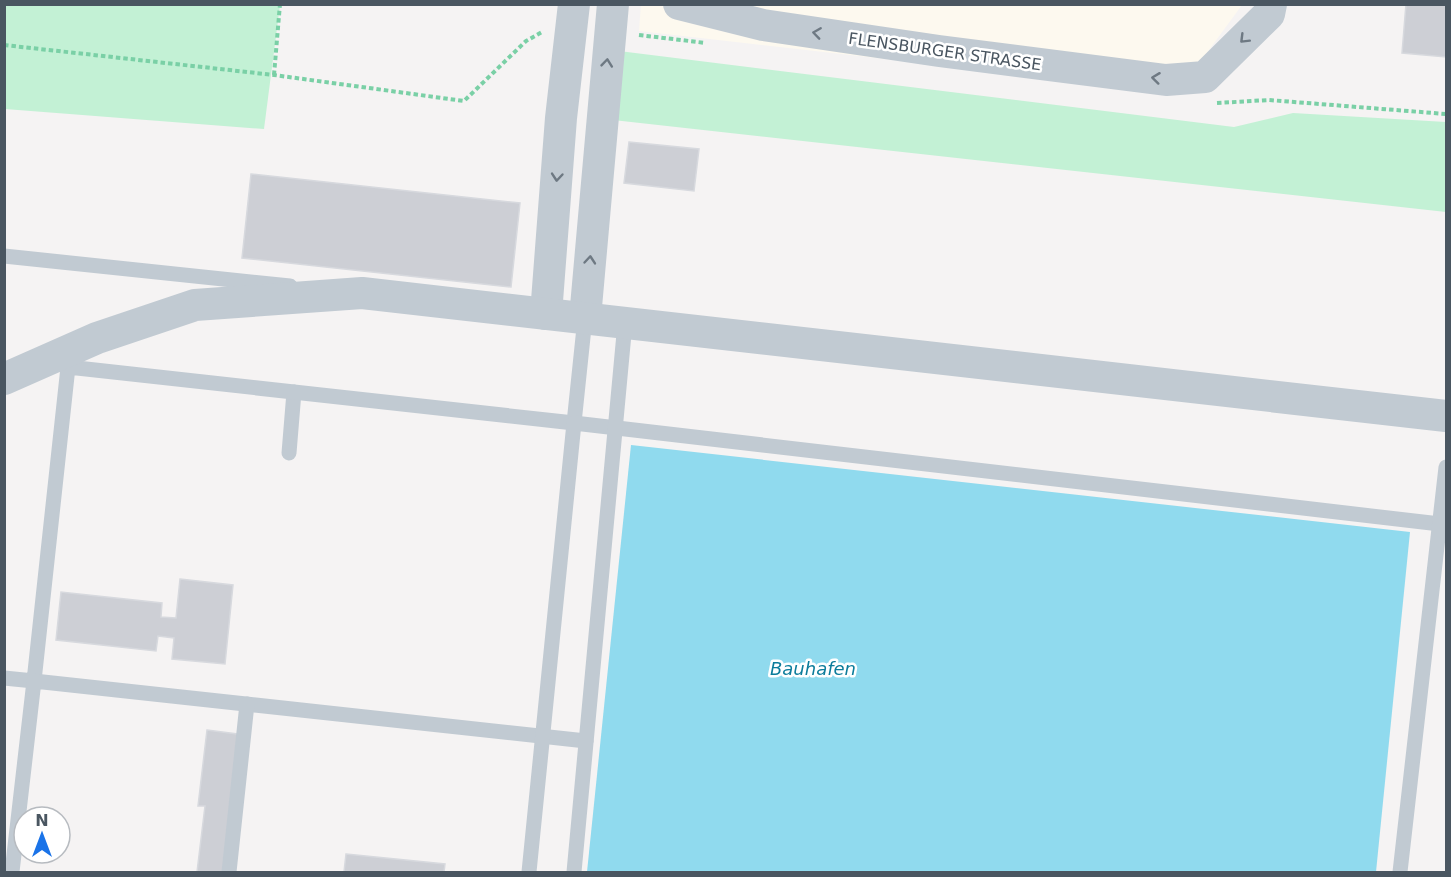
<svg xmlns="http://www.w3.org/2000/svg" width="1451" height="877" font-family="'DejaVu Sans',sans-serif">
<rect width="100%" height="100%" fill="#f5f3f3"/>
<polygon fill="#fdf9ef" points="641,4 1242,5 1178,92 639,31"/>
<g fill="#c3f1d5">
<polygon points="4,5 280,5 264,129 5,109"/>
<polygon points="619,51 1234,127 1293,113 1446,122 1446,212 613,120"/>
</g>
<polygon fill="#90daee" points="631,445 1410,532 1376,872 587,872"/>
<g fill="#cdcfd5" stroke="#d7d9de" stroke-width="1.5">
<polygon points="1406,4 1446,4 1446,57 1402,53"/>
<polygon points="629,142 699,149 694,191 624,183"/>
<polygon points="251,174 520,203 511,287 242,258"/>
<polygon points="180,579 233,585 225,664 172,659 174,638 158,636 156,651 56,640 61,592 162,603 161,617 176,618"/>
<polygon points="207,730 245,735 228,872 197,872 205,806 198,806"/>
<polygon points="346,854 445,864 444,872 344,872"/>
</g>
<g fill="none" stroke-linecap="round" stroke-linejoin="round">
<g stroke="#7ad0a6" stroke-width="4" stroke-dasharray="4.5 3" stroke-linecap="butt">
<polyline points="639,35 706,43"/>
<polyline points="4,45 274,75 464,101 526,41 542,32"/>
<polyline points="274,75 280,4"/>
<polyline points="1217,103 1269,100 1446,114"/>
</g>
<g stroke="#c1cad2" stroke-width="15">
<polyline points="4,256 290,286"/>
<polyline points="289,453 294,392"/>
<polyline points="4,678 34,681 68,367 574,423 585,318"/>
<polyline points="12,872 34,681 586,741"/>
<polyline points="229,872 247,704"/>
<polyline points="529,872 574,423 1440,524"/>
<polyline points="574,872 625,323"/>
<polyline points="1400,872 1446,467"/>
</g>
<g stroke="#c1cad2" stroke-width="32">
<polyline points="679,4 763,25 939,51 1166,80 1205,77 1269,14 1271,4"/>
<polyline points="546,314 561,118 574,4"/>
<polyline points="585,318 613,4"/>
<polyline points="4,379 97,338 195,305 362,293 1446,416"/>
</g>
</g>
<defs><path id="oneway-chevron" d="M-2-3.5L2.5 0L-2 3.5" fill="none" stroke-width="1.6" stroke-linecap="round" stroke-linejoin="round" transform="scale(1.5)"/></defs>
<g stroke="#6e7983">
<use href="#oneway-chevron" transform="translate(817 33) rotate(-172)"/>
<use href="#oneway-chevron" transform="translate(1244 39) rotate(135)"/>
<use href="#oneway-chevron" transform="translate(607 63) rotate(-84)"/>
<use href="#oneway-chevron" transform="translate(1156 78) rotate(-173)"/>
<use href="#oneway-chevron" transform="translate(557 177) rotate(95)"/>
<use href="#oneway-chevron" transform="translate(590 260) rotate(-85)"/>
</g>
<g text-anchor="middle" stroke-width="5" stroke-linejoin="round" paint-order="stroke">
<g font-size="16" fill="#4a5661" stroke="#fff">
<text transform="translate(945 51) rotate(8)" y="6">FLENSBURGER STRASSE</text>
</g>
<g font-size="18" font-style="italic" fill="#0c7c9b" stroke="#fff">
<text x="813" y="675">Bauhafen</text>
</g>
</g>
<rect width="1451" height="877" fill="none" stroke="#4a5661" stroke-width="12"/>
<g transform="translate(42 835)"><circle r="28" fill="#ffffff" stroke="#b7bbc0" stroke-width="1.5"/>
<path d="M0-4.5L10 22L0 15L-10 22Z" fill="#1a73e8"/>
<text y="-9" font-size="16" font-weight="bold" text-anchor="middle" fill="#4a5661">N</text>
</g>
</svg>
